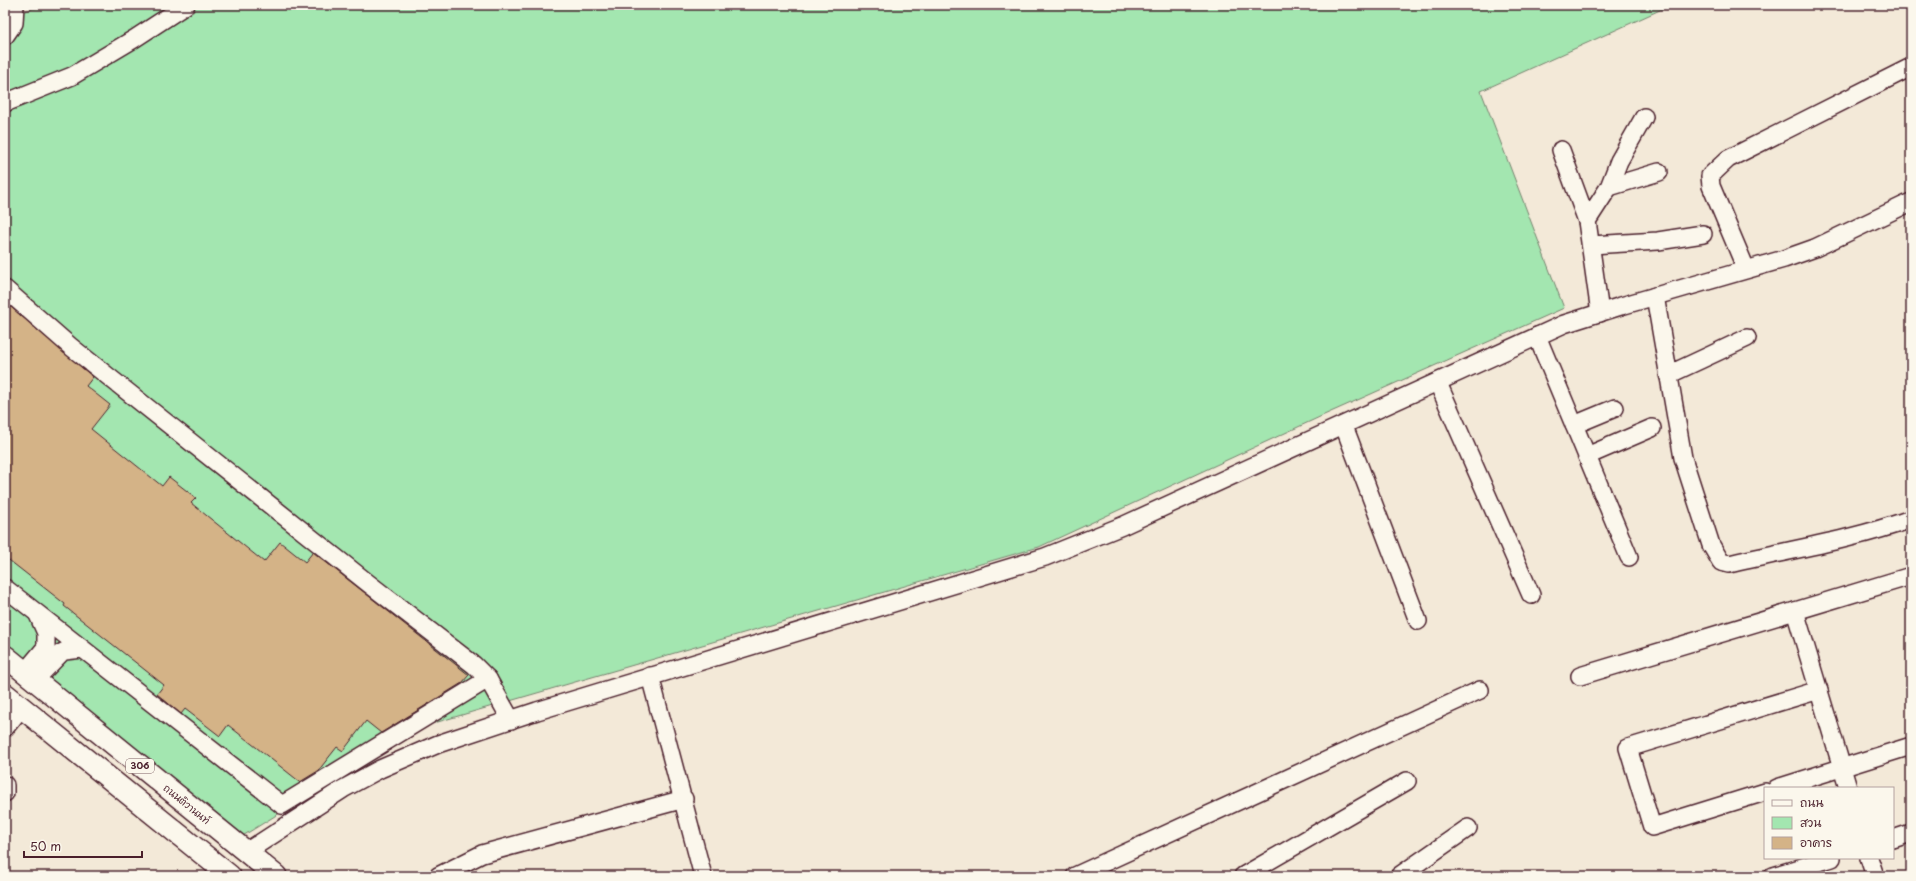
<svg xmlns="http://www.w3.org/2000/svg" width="1916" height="881" font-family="'Playpen Sans','Playpen Sans Thai',sans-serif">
<rect width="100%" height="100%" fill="#f3e9d8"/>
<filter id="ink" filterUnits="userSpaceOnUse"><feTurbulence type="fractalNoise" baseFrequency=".025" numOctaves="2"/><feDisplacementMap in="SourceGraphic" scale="8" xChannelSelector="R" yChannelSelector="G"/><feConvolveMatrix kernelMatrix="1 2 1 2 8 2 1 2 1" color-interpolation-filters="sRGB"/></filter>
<g filter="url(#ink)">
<polygon fill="#a3e6b0" stroke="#76826e" points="45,5 1671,5 1481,91 1564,308 1324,415 1039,547 417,728 241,837 5,645 5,17"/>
<polygon fill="#d4b387" stroke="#4a1f2b" points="5,302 93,377 86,386 110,405 91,429 162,486 169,477 196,498 191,503 264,562 280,542 305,562 313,552 469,675 462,683 381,733 366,721 343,751 337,747 318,771 300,782 228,725 220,736 185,709 181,714 157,694 164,685 64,606 65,604 5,557"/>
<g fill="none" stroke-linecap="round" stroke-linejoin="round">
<g stroke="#4a1f2b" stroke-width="20">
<g id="minor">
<polyline points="5,36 14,23 15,5"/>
<polyline points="5,103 72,76 134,39 186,5"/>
<polyline points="1561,150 1587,221"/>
<polyline points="1609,187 1659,172"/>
<polyline points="1591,245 1658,241 1703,234"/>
<polyline points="1746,269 1711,186 1710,176 1728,159 1911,67"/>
<polyline points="5,289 70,346 368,583 474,665 488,679 511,720"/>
<path d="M 1655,296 L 1683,458 L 1711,545 L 1721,562 L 1729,564 C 1789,550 1853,540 1911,519"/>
<polyline points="1600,313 1587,221 1609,187 1619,161 1644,117"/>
<polyline points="1537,336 1629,557"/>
<polyline points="1668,375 1747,338"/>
<polyline points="1438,383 1531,595"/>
<polyline points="1574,425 1615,408"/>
<polyline points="1344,426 1418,621"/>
<polyline points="1587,456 1652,428"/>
<polyline points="5,588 282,805 488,679"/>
<polyline points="1795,611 1848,788"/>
<polyline points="25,672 46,647 46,633 38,615"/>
<polyline points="650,676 703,876"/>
<polyline points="1580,676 1911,576"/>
<polyline points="35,680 61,653 65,651 82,649"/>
<polyline points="5,728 22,707"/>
<polyline points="5,785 5,793"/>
<polyline points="1777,788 1911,746"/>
<polyline points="1765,792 1652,827 1628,748 1819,690"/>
<polyline points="1893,839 1911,833"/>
<polyline points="246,852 343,789 380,769 438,744 537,711 1045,557 1122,526 1564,324 1621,306 1784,259 1815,248 1911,202"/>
<polyline points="1869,858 1875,876"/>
<polyline points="438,876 482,854 684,799"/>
<polyline points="1075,876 1480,690"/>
<polyline points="1243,876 1407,781"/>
<polyline points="1399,876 1468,828"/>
<polyline points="1773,876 1832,858"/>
</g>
</g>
<g stroke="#4a1f2b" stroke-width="24">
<g id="major">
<polyline points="5,656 276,876"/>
<polyline points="5,694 230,876"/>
</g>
</g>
<use href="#minor" stroke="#fbf7ec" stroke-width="17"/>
<use href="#major" stroke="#fbf7ec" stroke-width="21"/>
</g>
</g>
<g text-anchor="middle" stroke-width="3" stroke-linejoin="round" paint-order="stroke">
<rect fill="#fbf7ec" stroke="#7f6065" stroke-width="1" x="126" y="759" width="28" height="14" rx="3"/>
<g font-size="9" font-weight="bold" fill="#4a1f2b">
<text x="140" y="769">306</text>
</g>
<g font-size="10" fill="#4a1f2b" stroke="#fbf7ec">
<text transform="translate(187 804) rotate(39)" y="4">ถนนติวานนท์</text>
</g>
</g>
<rect width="1916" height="881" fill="none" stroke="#fbf7ec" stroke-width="20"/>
<rect x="10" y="10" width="1896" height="861" fill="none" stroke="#4a1f2b" stroke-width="1.5" filter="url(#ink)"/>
<rect x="1764" y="787" width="130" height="72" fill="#fbf7ec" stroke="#b4a19f"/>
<rect x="1772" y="800" width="20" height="6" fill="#fbf7ec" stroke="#b4a19f"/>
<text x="1800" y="807" font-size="12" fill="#4a1f2b">ถนน</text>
<rect x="1772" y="817" width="20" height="12" fill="#a3e6b0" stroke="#b4a19f"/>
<text x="1800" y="827" font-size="12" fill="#4a1f2b">สวน</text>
<rect x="1772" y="837" width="20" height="12" fill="#d4b387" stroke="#b4a19f"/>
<text x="1800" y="847" font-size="12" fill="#4a1f2b">อาคาร</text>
<path d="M24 851v6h118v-6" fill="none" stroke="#4a1f2b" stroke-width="2"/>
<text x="30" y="851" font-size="12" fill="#4a1f2b" stroke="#fbf7ec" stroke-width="3" paint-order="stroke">50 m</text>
</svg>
